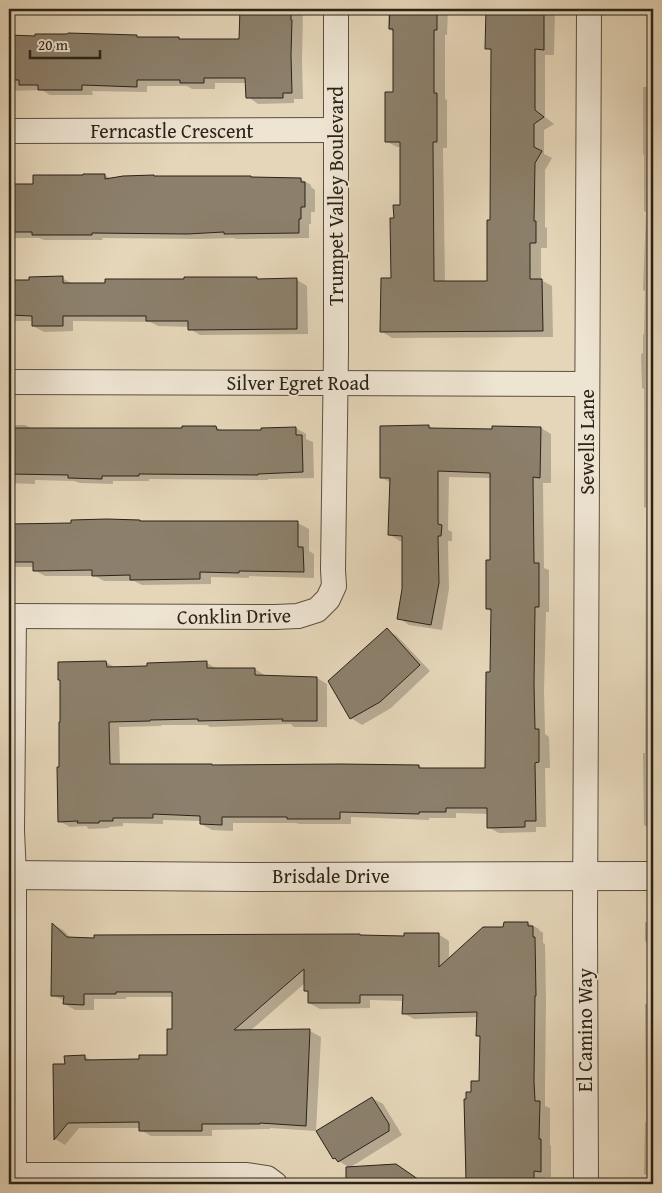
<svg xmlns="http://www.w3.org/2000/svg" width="662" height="1193" font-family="'Gentium Book Plus',serif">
<rect width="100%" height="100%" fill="#e5d6b9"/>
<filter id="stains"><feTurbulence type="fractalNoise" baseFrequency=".004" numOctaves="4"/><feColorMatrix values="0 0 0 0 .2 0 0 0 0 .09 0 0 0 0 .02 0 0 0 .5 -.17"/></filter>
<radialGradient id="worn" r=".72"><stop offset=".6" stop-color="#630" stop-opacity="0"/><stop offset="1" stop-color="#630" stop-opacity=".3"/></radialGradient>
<g fill="#0003">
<polygon points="241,9 303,9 302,61 303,99 294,99 294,103 258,104 248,97 247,83 215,83 215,89 192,89 187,86 147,86 147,92 92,91 93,95 50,95 42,90 9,91 9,37 137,37 140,38 179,38 181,40 240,40"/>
<polygon points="388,9 448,9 447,35 445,35 445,99 447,100 447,148 443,148 445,282 488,282 491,222 493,52 486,48 487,9 555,9 554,55 545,55 545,117 554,124 544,130 544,154 552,158 545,170 545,227 547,228 547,248 541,248 541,280 552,286 553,337 392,338 381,331 392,279 395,219 402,206 401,147 397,147 386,141 394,94 394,32 388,29"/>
<polygon points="647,9 653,9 653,830 644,825 643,753 645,753 646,508 644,507 644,389 642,388 641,354 643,353 643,334 644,334 645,291 643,290 646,212 644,211 644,155 643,154 643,87 647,87"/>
<polygon points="105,175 111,179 301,179 311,185 311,187 315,190 315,212 311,212 311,224 309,224 309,238 236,239 234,238 199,239 102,238 103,240 44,240 39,238 9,238 9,184 34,185"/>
<polygon points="62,278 73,284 106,284 256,278 259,280 297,280 307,286 308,334 200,335 190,329 190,327 158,326 150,322 73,321 73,331 44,332 33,326 33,321 9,321 9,281 30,281"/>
<polygon points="9,425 25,425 32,429 184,429 216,427 223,431 262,431 296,428 306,434 306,439 313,442 314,478 268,479 268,480 149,479 149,481 113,481 113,484 80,483 74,481 35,480 35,484 9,483"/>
<polygon points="429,426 435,430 493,431 541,428 551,434 551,483 543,483 544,568 549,570 549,612 546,612 544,690 545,734 549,737 550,768 545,768 546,827 536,827 536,832 499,833 488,827 488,814 456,813 456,818 429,818 429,820 351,817 351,824 299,824 296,823 233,823 233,831 212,830 201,824 201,821 163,820 163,824 123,823 123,826 109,827 109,828 89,829 86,826 70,827 59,821 61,768 106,662 116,668 207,663 217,669 255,669 266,676 317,678 327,684 327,727 294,727 291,724 210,727 207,725 161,725 161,726 119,727 120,765 419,766 424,769 486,769 491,673 492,612 487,609 491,561 492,478 449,477 448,530 452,532 452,541 448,541 449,589 442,630 409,625 399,618 404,590 404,541 400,541 390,535 391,483 381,477"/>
<polygon points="140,521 298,523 309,529 309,551 314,554 314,578 249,576 249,578 211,577 211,584 142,585 134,581 104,581 95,576 45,576 34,570 34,567 9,567 9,526 72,524"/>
<polygon points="387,630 397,636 430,671 391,708 362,725 351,718"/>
<polygon points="645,922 653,923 653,1184 648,1184 648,1176 644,1174 645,1122 646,1122 645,1004 648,1004 648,943 645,941"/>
<polygon points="505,923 528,923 539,929 539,930 543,933 543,943 545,944 546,1002 545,1087 545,1106 550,1108 550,1145 551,1146 551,1177 545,1177 545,1184 472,1184 472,1182 467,1179 472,1094 480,1082 481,1037 477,1035 478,1017 414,1019 403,1013 404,1001 370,1000 370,1008 320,1009 309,1003 310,993 305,991 305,983 250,1031 310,1031 321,1037 316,1131 270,1128 270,1129 212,1130 212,1136 151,1136 141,1130 141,1128 79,1128 65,1145 55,1139 54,1066 66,1065 84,1056 92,1061 141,1060 168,1056 173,1030 173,997 126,997 126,999 94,999 94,1010 75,1010 65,1004 65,1001 52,995 54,925 63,930 72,939 406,937 438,934 449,941 449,959 505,928"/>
<polygon points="372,1098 383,1104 402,1135 349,1168 418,1180 418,1184 347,1184 347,1166 334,1158"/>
</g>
<g fill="#8c806c" stroke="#2b2319">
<polygon points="240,9 291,9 291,20 292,20 291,55 292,93 283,93 283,98 246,98 245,78 204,78 204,83 180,83 180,80 137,80 137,87 82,85 82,90 38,90 38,85 19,85 19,80 9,80 9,35 35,36 35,34 67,34 68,33 137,35 137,37 179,37 179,39 239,39"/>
<polygon points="390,9 437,9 437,30 434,30 434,93 437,93 437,142 433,142 434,281 487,281 487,220 490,220 491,49 485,49 486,9 544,9 544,50 535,49 535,110 544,117 534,124 534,147 542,151 535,163 534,221 536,221 536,243 530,243 530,279 542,279 543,331 380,332 381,278 391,278 390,218 394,218 393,205 400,205 400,142 385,142 385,92 393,92 393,29 389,29"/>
<polygon points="83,174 105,174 105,179 123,176 154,175 154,176 251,176 251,177 301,178 301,182 305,182 305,207 301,207 301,219 299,219 299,233 224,234 224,232 187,234 92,233 92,235 32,235 32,232 9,232 9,184 33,184 33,175 83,175"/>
<polygon points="63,276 63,283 105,283 105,279 184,279 184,277 257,277 257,279 297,278 297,329 188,330 188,321 146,321 146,316 63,316 63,326 32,326 32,316 9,315 9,280 29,280 29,277"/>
<polygon points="429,425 429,428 492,429 492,426 541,427 540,478 533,477 534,563 539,563 539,607 535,607 534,684 535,729 539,729 539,762 535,763 536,821 525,821 525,827 487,828 487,808 446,808 446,812 419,812 419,814 340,812 340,819 287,819 287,817 222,817 222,825 200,824 200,816 153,814 153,818 113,818 113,821 99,821 99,823 77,823 78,821 58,822 57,767 59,767 59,722 60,722 60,680 58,680 58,662 106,661 107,667 147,666 147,663 207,661 207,668 255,668 255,675 317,677 317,721 282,721 283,719 198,721 198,719 150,720 150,721 109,722 110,764 212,764 212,765 341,764 419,765 419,768 485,768 486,672 490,672 491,609 486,609 486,560 490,560 490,473 438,471 438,524 442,525 441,536 438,536 439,583 431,625 397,619 402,589 402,536 388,535 390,478 380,478 380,426"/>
<polygon points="182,426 216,426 217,430 261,430 261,428 296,427 296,435 302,435 303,472 258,474 258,475 139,474 139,476 102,476 102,479 68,478 68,475 9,474 9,428 182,428"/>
<polygon points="107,519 140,520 140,521 298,521 298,547 303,547 304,572 239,571 239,573 200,572 200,579 130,580 130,575 92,576 92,570 33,571 33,562 9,562 9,524 71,523 71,520"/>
<polygon points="387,628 420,665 380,702 350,719 328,681"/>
<polygon points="504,922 528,922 528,926 533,926 533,937 535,937 536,996 535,996 534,1081 535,1101 540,1101 539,1139 541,1139 541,1172 534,1171 534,1184 471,1184 471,1180 466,1180 464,1099 466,1099 466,1092 471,1092 471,1081 479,1081 480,1036 476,1036 477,1012 402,1014 403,995 360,995 360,1003 308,1003 308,991 304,991 304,969 234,1030 310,1029 306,1126 260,1123 260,1124 202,1124 202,1131 139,1131 139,1122 68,1123 54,1140 53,1064 65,1064 64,1056 85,1055 85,1060 139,1059 139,1055 167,1055 167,1029 172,1029 172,992 116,992 116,994 84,994 84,1005 63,1004 64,996 51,996 52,923 67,937 94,938 94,935 360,934 360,935 404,936 404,933 439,933 439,967 483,927 503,927"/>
<polygon points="372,1097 389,1124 389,1131 338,1162 335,1158 333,1159 316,1131"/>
<polygon points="396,1164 425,1184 346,1184 346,1167"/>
</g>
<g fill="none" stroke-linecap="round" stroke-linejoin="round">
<g stroke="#5a5041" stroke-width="26">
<g id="minor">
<polyline points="9,131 336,130"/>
<polyline points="9,382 587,384"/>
<polyline points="9,616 275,617 298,616 317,610 328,599 334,586 333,570 336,351 336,9"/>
<polyline points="14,616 12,831 14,875 14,1184"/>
<polyline points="9,1175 247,1175 267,1178 275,1184"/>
<polyline points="586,1184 585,924 589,9"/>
</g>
</g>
<g stroke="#5a5041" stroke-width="30">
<polyline id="tertiary" points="9,875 249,877 653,876"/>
</g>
<use href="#minor" stroke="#eee4d2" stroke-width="24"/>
<use href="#tertiary" stroke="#eee4d2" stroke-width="28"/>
</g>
<g text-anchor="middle" stroke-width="4" stroke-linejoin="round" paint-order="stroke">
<g font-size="20" fill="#2b2319" stroke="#eee4d2">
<text x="172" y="138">Ferncastle Crescent</text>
<text transform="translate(336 196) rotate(-90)" y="7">Trumpet Valley Boulevard</text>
<text x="298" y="390">Silver Egret Road</text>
<text transform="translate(587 442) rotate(-90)" y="7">Sewells Lane</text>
<text transform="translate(234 616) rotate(-1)" y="7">Conklin Drive</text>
<text x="331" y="883">Brisdale Drive</text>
<text transform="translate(585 1030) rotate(-90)" y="7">El Camino Way</text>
</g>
</g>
<rect width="662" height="1193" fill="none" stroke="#e5d6b9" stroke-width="30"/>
<rect x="10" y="10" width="642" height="1173" fill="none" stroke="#2b2319" stroke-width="2.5"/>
<rect x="15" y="15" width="632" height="1163" fill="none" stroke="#2b2319"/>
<path d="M30 50v8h70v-8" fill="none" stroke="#2b2319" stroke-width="2.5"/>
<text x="38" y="50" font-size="15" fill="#2b2319" stroke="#eee4d2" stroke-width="4" paint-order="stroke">20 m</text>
<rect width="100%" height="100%" filter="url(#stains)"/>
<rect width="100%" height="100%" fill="url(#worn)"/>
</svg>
